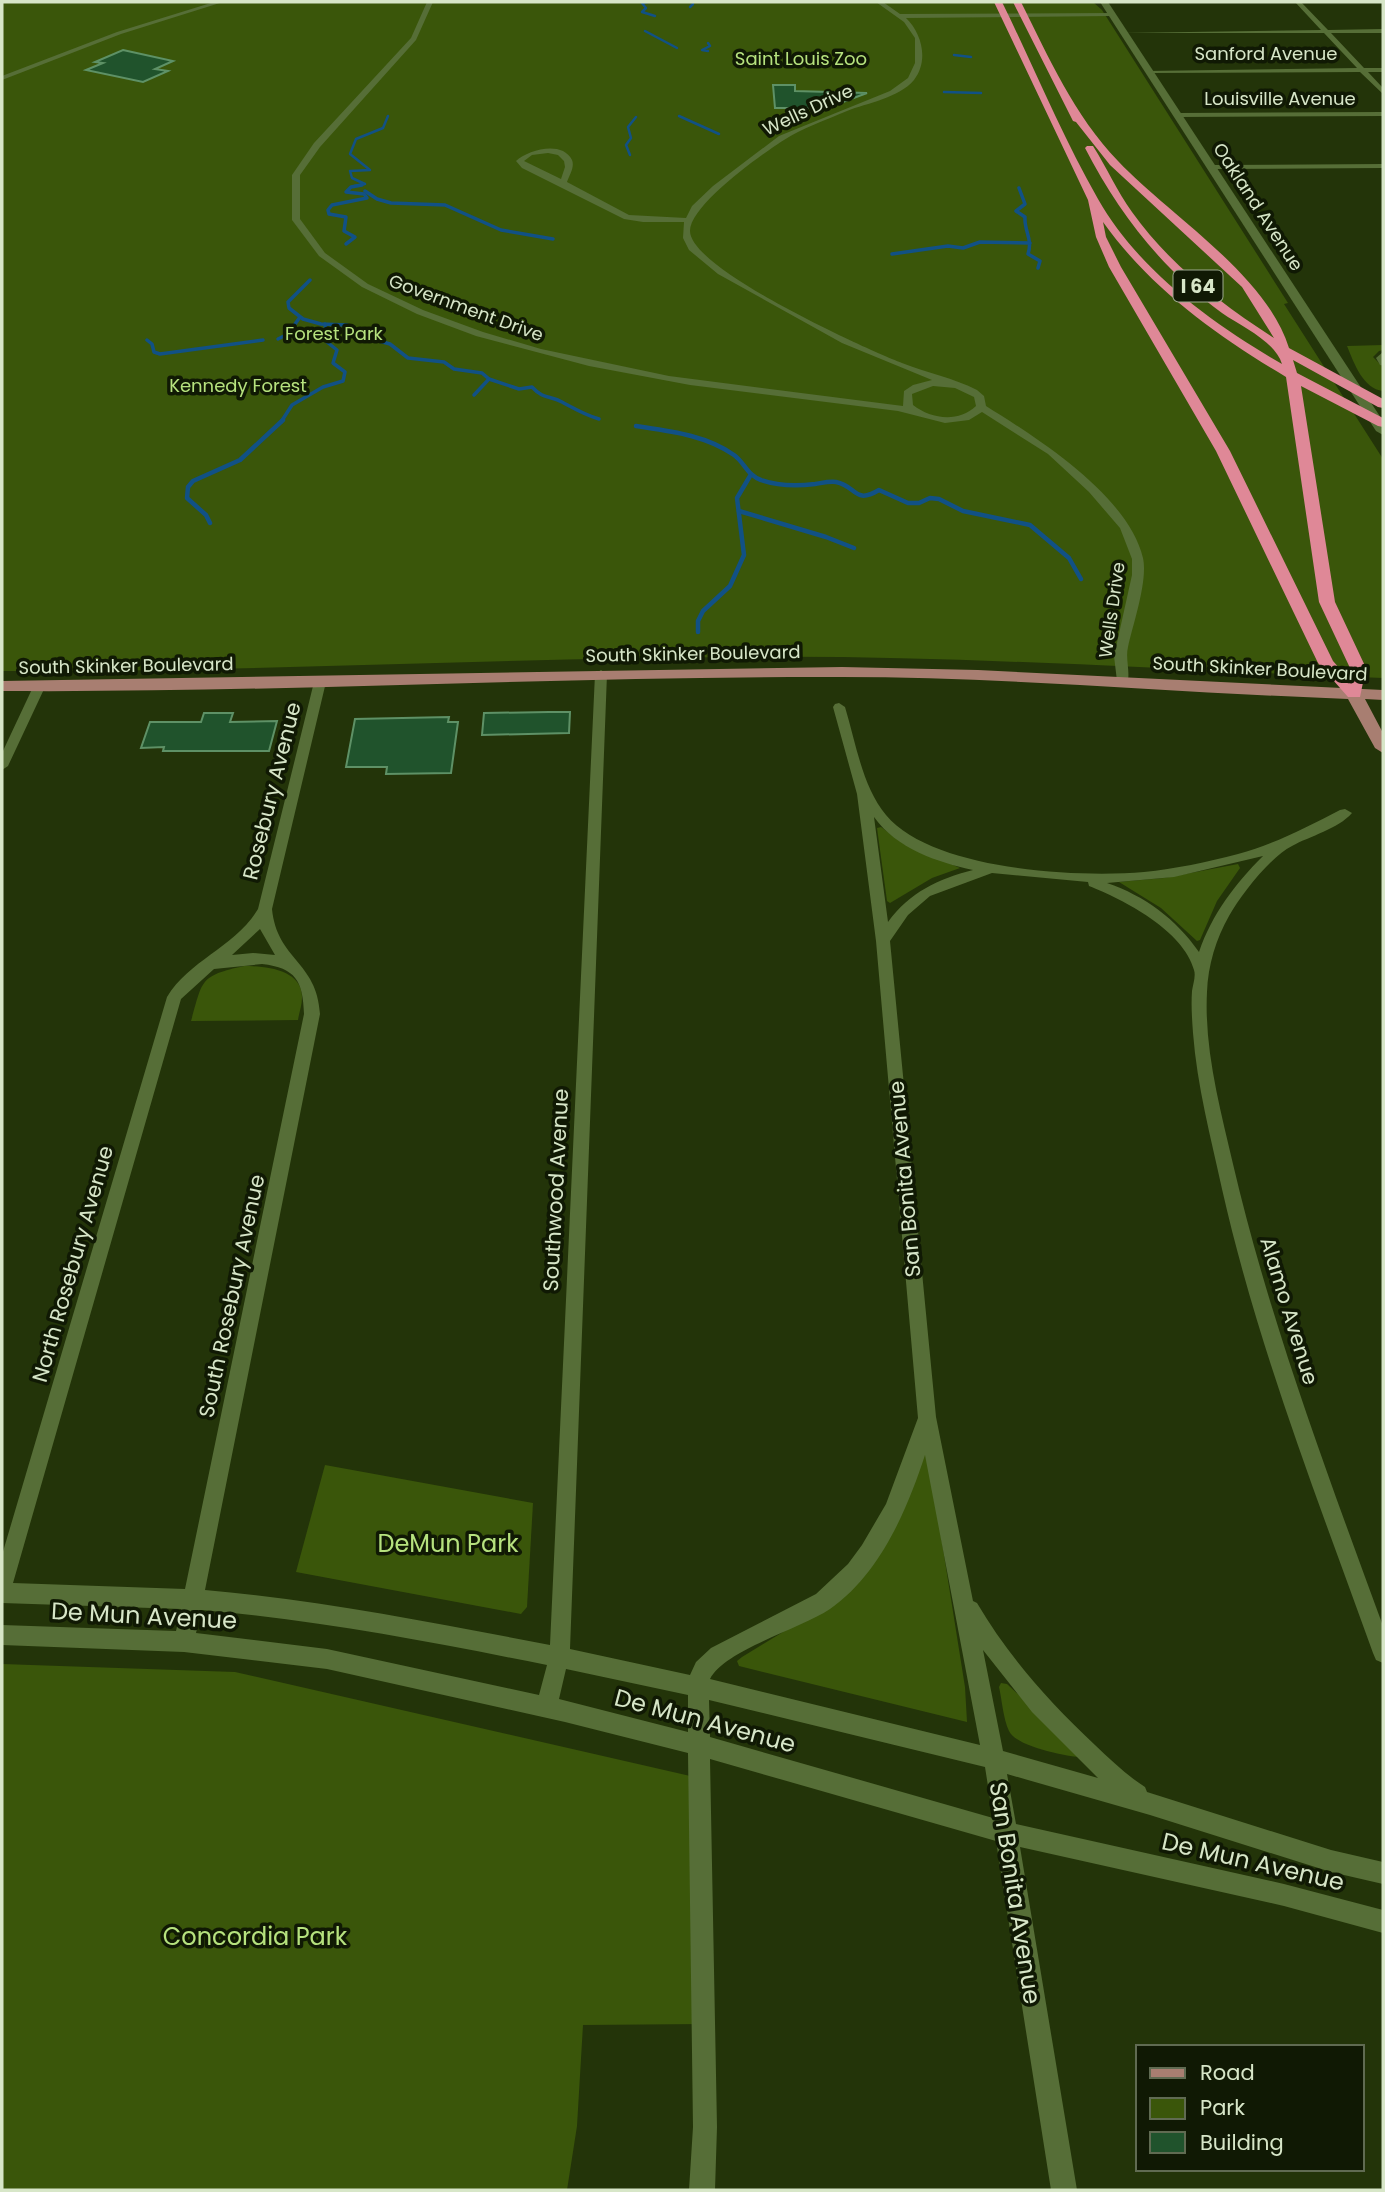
<svg xmlns="http://www.w3.org/2000/svg" width="1385" height="2192" font-family="Poppins,sans-serif">
<rect width="100%" height="100%" fill="#233409"/>
<g fill="#3a560a">
<path d="M 2,2 L 1093,2 L 1102,10 L 1288,303 L 1284,304 L 1383,459 L 1383,678 C 1171,670 958,655 745,657 C 497,658 250,672 2,671 Z"/>
<path d="M 1383,345 L 1383,350 L 1379,351 L 1373,357 L 1383,367 L 1383,391 C 1363,389 1354,363 1347,346 Z"/>
<polygon points="881,827 904,844 960,868 932,878 890,903 887,901 877,828"/>
<polygon points="1238,864 1240,868 1217,901 1200,940 1197,941 1161,908 1119,882 1164,878"/>
<path d="M 244,966 C 264,966 303,969 302,998 C 302,1005 299,1013 298,1020 L 191,1021 C 203,980 199,976 244,966 Z"/>
<polygon points="926,1442 965,1687 967,1722 739,1666 737,1661 742,1657 834,1601"/>
<polygon points="325,1465 533,1503 527,1607 521,1614 296,1572"/>
<polygon points="2,1664 235,1672 699,1778 704,2024 583,2025 577,2126 567,2190 2,2190"/>
<path d="M 1001,1683 L 1007,1684 L 1087,1758 C 1069,1757 1016,1747 1009,1731 C 1003,1718 1002,1700 999,1687 Z"/>
</g>
<g fill="none" stroke-linecap="round" stroke-linejoin="round">
<g stroke="#115185" stroke-width="2.5">
<polyline points="647,2 642,3 646,8 642,12 655,16"/>
<polyline points="690,7 693,4"/>
<polyline points="645,31 677,48"/>
<polyline points="708,43 710,46 702,50 708,51"/>
<polyline points="954,55 971,57"/>
<polyline points="944,92 981,93"/>
<polyline points="679,116 719,134"/>
<polyline points="630,155 626,145 631,138 628,127 636,117"/>
<polyline points="354,186 365,184 352,178 350,171 370,170 350,154 356,139 383,128 388,116"/>
</g>
<g stroke="#115185" stroke-width="3.5">
<path d="M 1019,188 L 1025,204 L 1016,211 L 1025,217 C 1024,231 1033,239 1028,254 L 1040,261 L 1038,268"/>
<polyline points="365,191 377,199 391,203 445,205 501,230 553,239"/>
<polyline points="346,244 355,237 344,231 346,217 329,214 328,210 332,205 367,198 364,194 346,192 351,187 362,185"/>
<polyline points="892,254 948,246 963,248 980,242 1030,243"/>
<path d="M 310,280 L 288,302 L 289,308 L 303,319 L 321,324 L 347,325 L 372,339 L 390,344 L 408,358 L 444,362 L 454,369 L 482,373 L 489,379 L 519,389 L 532,387 C 544,400 549,395 562,402 C 575,409 585,415 599,419"/>
<polyline points="278,339 288,334 300,317"/>
<polyline points="147,340 152,344 154,352 160,354 263,340"/>
<polyline points="474,395 489,379"/>
<polyline points="281,422 292,405 323,387 343,381 345,372 333,363 337,350 327,342 325,324"/>
</g>
<g stroke="#115185" stroke-width="4.5">
<path d="M 636,426 C 669,431 706,435 734,455 C 744,462 748,476 761,480 C 778,486 798,486 815,484 C 822,483 829,481 836,482 C 857,486 854,505 879,490 L 908,503 L 919,503 L 930,498 L 939,499 L 963,511 L 1030,525 L 1069,558 L 1081,579"/>
<polyline points="739,511 826,537 854,548"/>
<polyline points="210,523 206,515 187,498 188,487 193,481 240,460 283,420"/>
<polyline points="698,632 698,621 703,611 730,586 744,555 737,498 750,476"/>
</g>
</g>
<g fill="#20532c" stroke="#5e9166" stroke-width="2">
<polygon points="123,50 173,61 155,69 168,71 143,82 86,70 103,63 95,62"/>
<polygon points="773,85 795,85 795,91 867,93 827,108 775,108"/>
<polygon points="549,712 570,712 569,733 482,735 484,713"/>
<polygon points="204,713 233,713 230,722 277,721 269,751 163,751 164,747 141,748 150,722 201,722"/>
<polygon points="449,717 448,722 458,722 451,773 386,774 387,767 346,767 355,719"/>
</g>
<g fill="none" stroke-linecap="round" stroke-linejoin="round">
<g fill="#566e37" fill-rule="evenodd">
<polygon points="214,2 223,2 121,34 2,80 2,76 117,32"/>
<path d="M 427,2 L 433,2 L 416,40 L 320,147 L 300,175 L 300,219 L 325,253 L 368,284 L 423,310 L 483,332 L 541,349 L 669,376 L 903,406 L 904,391 L 913,385 L 932,380 L 842,343 L 718,274 L 689,250 L 683,238 L 684,222 L 643,222 L 624,219 L 522,168 L 516,161 C 528,150 562,140 572,160 C 575,167 569,176 567,182 L 629,215 L 686,218 L 692,206 L 713,186 L 779,136 L 890,91 L 908,78 L 915,63 L 915,38 L 904,22 L 876,2 L 883,2 L 900,14 L 1114,13 L 1112,16 L 906,18 C 922,33 929,61 914,80 C 899,98 867,103 847,111 C 826,120 802,128 784,140 C 762,154 690,205 690,231 C 690,269 865,349 902,363 C 927,373 954,378 977,390 L 984,396 L 986,406 C 1037,438 1128,495 1143,558 C 1148,581 1133,624 1128,647 C 1125,659 1131,673 1127,684 L 1119,684 L 1117,681 L 1114,656 L 1132,575 L 1132,559 L 1120,528 L 1089,492 L 1048,454 L 982,412 L 969,420 L 945,423 L 898,411 L 690,385 L 589,366 L 476,336 L 417,314 L 362,287 L 319,256 L 292,220 L 292,175 L 314,143 L 411,38 ZM 548,153 L 558,155 L 564,161 L 565,167 L 561,179 L 524,161 L 532,155 ZM 933,386 L 955,388 L 974,397 L 976,406 C 958,423 931,419 913,405 L 912,394 Z"/>
<polygon points="1295,2 1301,2 1328,30 1383,29 1383,33 1331,33 1364,68 1383,68 1383,72 1368,72 1383,88 1383,94 1360,72 1149,73 1146,71 1357,68 1324,33 1122,33 1321,30"/>
<polygon points="1383,112 1383,116 1178,117 1174,115 1178,113"/>
<polygon points="1383,164 1383,168 1212,169 1208,167 1212,165"/>
<polygon points="1383,352 1383,366 1380,365 1376,358"/>
<path d="M 601,670 L 607,674 L 570,1649 L 690,1675 L 696,1662 L 711,1648 L 816,1594 L 848,1564 L 862,1545 L 886,1504 L 918,1418 L 876,941 L 857,794 L 833,707 L 835,704 L 839,703 L 845,707 C 856,743 862,786 886,815 C 932,870 1076,878 1144,872 C 1175,869 1207,862 1238,854 C 1275,844 1307,827 1340,810 L 1345,809 L 1352,813 C 1338,829 1310,836 1292,846 C 1270,857 1241,895 1229,916 C 1216,939 1208,965 1207,992 C 1204,1049 1220,1108 1233,1164 C 1270,1322 1327,1473 1383,1626 L 1383,1663 L 1376,1660 L 1373,1653 C 1318,1500 1258,1348 1222,1189 C 1211,1138 1197,1086 1193,1033 C 1192,1019 1191,1005 1192,991 C 1193,984 1196,976 1194,970 C 1184,931 1123,899 1089,886 L 1088,882 L 992,873 L 930,896 L 908,915 L 890,941 L 936,1417 L 973,1601 L 977,1603 C 1009,1657 1049,1702 1095,1745 C 1111,1760 1126,1775 1145,1787 L 1147,1792 L 1331,1850 L 1383,1862 L 1383,1884 L 1331,1872 L 1150,1815 L 1007,1774 L 1016,1824 L 1284,1884 L 1383,1910 L 1383,1933 L 1284,1906 L 1020,1847 L 1077,2190 L 1051,2190 L 996,1841 L 710,1759 L 717,2127 L 715,2190 L 689,2190 L 693,2127 L 688,1753 L 565,1722 L 327,1669 L 184,1652 L 2,1645 L 2,1625 L 176,1631 L 181,1609 L 2,1603 L 2,1555 L 167,997 C 189,960 235,947 258,909 L 314,682 L 320,678 L 326,682 L 272,909 C 277,960 317,961 320,1014 L 205,1590 C 321,1600 435,1623 550,1645 L 595,674 ZM 874,817 C 897,849 937,862 973,870 C 938,879 910,892 888,922 ZM 1263,856 C 1235,884 1212,914 1199,952 C 1176,919 1145,896 1107,883 L 1174,877 ZM 260,929 L 275,955 L 253,953 L 232,955 ZM 262,964 C 296,968 303,981 304,1014 L 185,1589 L 13,1583 L 181,999 L 214,969 ZM 925,1455 L 980,1745 L 710,1679 C 725,1650 800,1629 830,1609 C 880,1574 907,1510 925,1455 ZM 201,1610 C 317,1620 432,1642 547,1665 L 539,1695 L 327,1649 L 196,1633 ZM 983,1650 L 1032,1712 L 1098,1778 L 1003,1751 ZM 566,1669 L 688,1695 L 688,1732 L 559,1699 ZM 709,1700 L 985,1767 L 993,1818 L 710,1737 Z"/>
<polygon points="39,683 45,687 8,766 2,770 2,753 33,687"/>
</g>
<polygon fill="#566e37" fill-rule="evenodd" points="1100,2 1108,2 1383,421 1383,435 1376,431"/>
<path fill="#a87e71" fill-rule="evenodd" d="M 842,667 L 978,670 L 1383,690 L 1383,700 L 1365,699 L 1383,733 L 1383,753 L 1375,748 L 1348,699 C 1179,693 1010,677 841,677 C 561,676 282,693 2,691 L 2,681 Z"/>
<path fill="#df8897" fill-rule="evenodd" d="M 994,2 L 1002,2 C 1034,67 1062,136 1098,199 C 1138,270 1213,324 1282,364 C 1275,341 1242,327 1222,313 C 1162,269 1119,214 1085,148 L 1087,146 L 1093,146 C 1107,168 1117,191 1132,212 C 1169,264 1221,304 1274,338 L 1242,287 L 1110,165 L 1076,122 L 1073,121 L 1013,2 L 1021,2 C 1049,58 1074,115 1118,161 C 1170,216 1266,274 1289,348 L 1383,399 L 1383,408 L 1378,407 L 1293,360 L 1297,373 L 1383,418 L 1383,427 L 1378,426 L 1301,386 L 1335,602 L 1366,668 L 1360,697 L 1348,697 L 1318,663 L 1216,451 L 1109,267 L 1096,237 L 1088,200 ZM 1103,222 C 1150,288 1217,336 1286,377 L 1319,602 L 1350,668 L 1348,678 L 1333,661 L 1230,451 L 1121,267 L 1106,237 Z"/>
</g>
<g text-anchor="middle" stroke-width="7" stroke-linejoin="round" paint-order="stroke">
<g font-size="18" fill="#d7e6c8" stroke="#101904">
<text x="1266" y="60">Sanford Avenue</text>
<text x="1280" y="105">Louisville Avenue</text>
<text transform="translate(808 110) rotate(-25)" y="6">Wells Drive</text>
<text transform="translate(1258 207) rotate(57)" y="6">Oakland Avenue</text>
<text transform="translate(466 308) rotate(20)" y="6">Government Drive</text>
<text transform="translate(1112 610) rotate(-82)" y="6">Wells Drive</text>
<text transform="translate(693 654) rotate(-1)" y="6">South Skinker Boulevard</text>
<text transform="translate(126 666) rotate(-1)" y="6">South Skinker Boulevard</text>
<text transform="translate(1260 669) rotate(3)" y="6">South Skinker Boulevard</text>
</g>
<g font-size="18" fill="#b6e27e" stroke="#101904">
<text x="801" y="65">Saint Louis Zoo</text>
<text x="334" y="340">Forest Park</text>
<text x="238" y="392">Kennedy Forest</text>
</g>
<rect fill="#101904" stroke="#9ba88d" stroke-width="2" x="1173.5" y="270.5" width="49" height="31" rx="5"/>
<g font-size="19" font-weight="bold" fill="#d7e6c8">
<text x="1198" y="293">I 64</text>
</g>
<g font-size="21" fill="#d7e6c8" stroke="#101904">
<text transform="translate(272 791) rotate(-76)" y="7">Rosebury Avenue</text>
<text transform="translate(905 1179) rotate(-95)" y="7">San Bonita Avenue</text>
<text transform="translate(556 1190) rotate(-87)" y="7">Southwood Avenue</text>
<text transform="translate(73 1264) rotate(-74)" y="7">North Rosebury Avenue</text>
<text transform="translate(232 1296) rotate(-78)" y="7">South Rosebury Avenue</text>
<text transform="translate(1289 1311) rotate(73)" y="7">Alamo Avenue</text>
</g>
<g font-size="24" fill="#b6e27e" stroke="#101904">
<text x="448" y="1552">DeMun Park</text>
<text x="255" y="1945">Concordia Park</text>
</g>
<g font-size="24" fill="#d7e6c8" stroke="#101904">
<text transform="translate(144 1616) rotate(3)" y="8">De Mun Avenue</text>
<text transform="translate(705 1721) rotate(15)" y="8">De Mun Avenue</text>
<text transform="translate(1253 1862) rotate(13)" y="8">De Mun Avenue</text>
<text transform="translate(1015 1893) rotate(81)" y="8">San Bonita Avenue</text>
</g>
</g>
<rect width="1385" height="2192" fill="none" stroke="#d7e6c8" stroke-width="7"/>
<rect x="1136" y="2045" width="228" height="126" fill="#101904" stroke="#606b52" stroke-width="2"/>
<rect x="1150" y="2068" width="35" height="10" fill="#a87e71" stroke="#606b52" stroke-width="2"/>
<text x="1200" y="2080" font-size="21" fill="#d7e6c8">Road</text>
<rect x="1150" y="2098" width="35" height="21" fill="#3a560a" stroke="#606b52" stroke-width="2"/>
<text x="1200" y="2115" font-size="21" fill="#d7e6c8">Park</text>
<rect x="1150" y="2132" width="35" height="21" fill="#20532c" stroke="#606b52" stroke-width="2"/>
<text x="1200" y="2150" font-size="21" fill="#d7e6c8">Building</text>
</svg>
